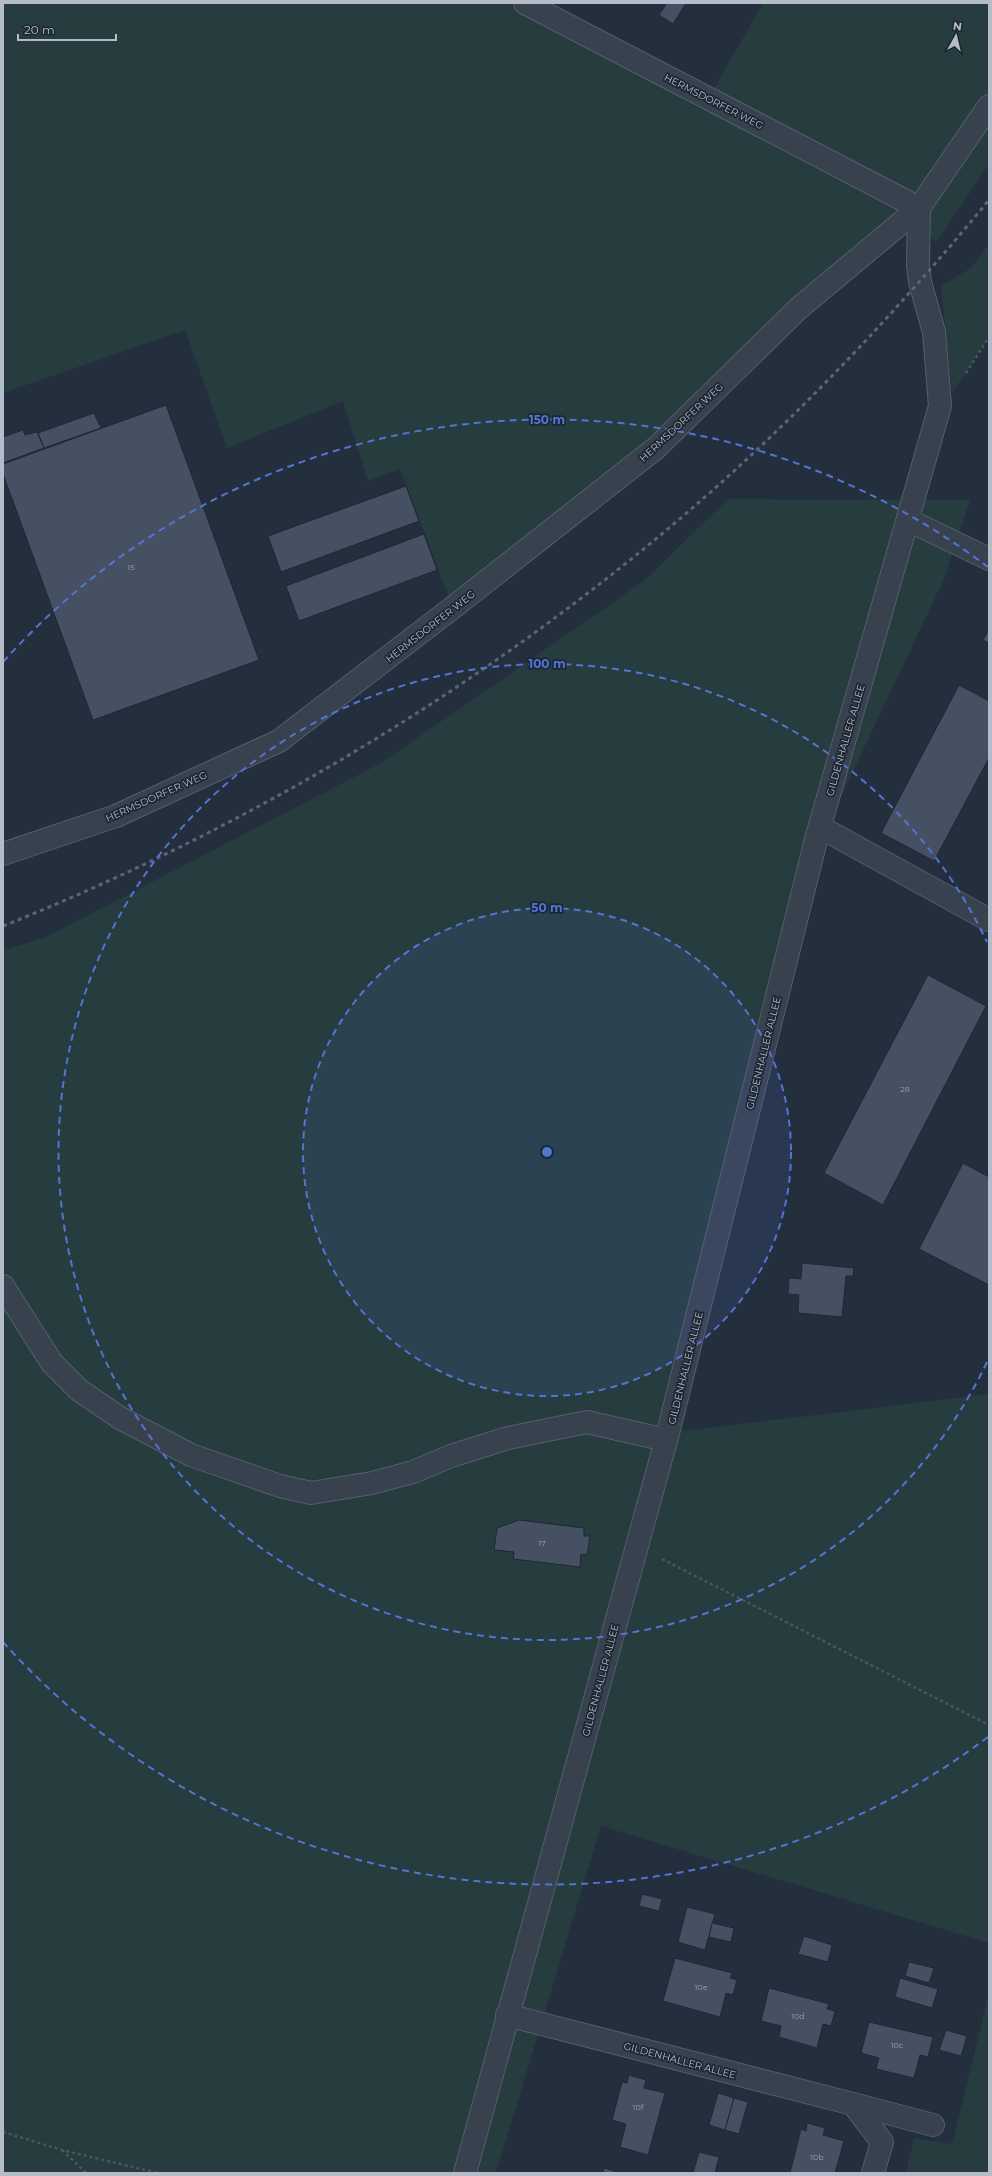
<svg xmlns="http://www.w3.org/2000/svg" width="992" height="2176" font-family="Montserrat,sans-serif">
<rect width="100%" height="100%" fill="#242f3e"/>
<g fill="#263c3f">
<polygon points="3,3 514,3 702,110 763,3 989,3 989,164 936,243 905,207 647,445 450,600 400,469 368,481 343,401 227,448 185,330 3,393"/>
<polygon points="989,244 989,337 952,393 941,286 971,268"/>
<polygon points="728,499 970,500 944,579 820,841 674,1432 989,1394 989,1943 601,1826 496,2173 3,2173 3,950 44,938 381,763 644,581"/>
<polygon points="989,1993 989,2173 906,2173 914,2138 952,2144"/>
</g>
<g fill="#455162" stroke="#1f2835">
<polygon points="667,3 686,3 673,24 659,15"/>
<polygon points="166,405 259,660 93,720 3,474 3,464"/>
<polygon points="94,413 101,428 44,448 38,433"/>
<polygon points="23,430 25,435 37,432 44,448 3,463 3,437"/>
<polygon points="406,486 419,521 281,572 268,536"/>
<polygon points="424,534 437,570 299,621 286,586"/>
<polygon points="989,629 989,643 983,640"/>
<polygon points="959,685 989,701 989,758 934,861 881,833"/>
<polygon points="928,975 986,1006 883,1205 824,1173"/>
<polygon points="963,1163 989,1177 989,1285 919,1249"/>
<polygon points="802,1263 854,1268 853,1276 846,1276 842,1317 798,1313 799,1295 788,1294 789,1278 801,1279"/>
<polygon points="519,1520 584,1528 584,1536 590,1536 587,1555 581,1554 580,1567 513,1559 514,1552 494,1550 497,1528"/>
<polygon points="642,1894 662,1899 659,1911 639,1906"/>
<polygon points="687,1907 715,1914 705,1950 678,1942"/>
<polygon points="712,1923 734,1928 731,1942 709,1937"/>
<polygon points="804,1936 832,1945 828,1962 798,1954"/>
<polygon points="675,1958 732,1973 730,1978 737,1980 733,1995 726,1993 720,2017 663,2001"/>
<polygon points="909,1962 934,1968 929,1983 905,1976"/>
<polygon points="900,1978 938,1989 932,2008 895,1997"/>
<polygon points="769,1988 829,2004 827,2009 835,2011 831,2026 823,2024 817,2048 779,2037 781,2026 761,2021"/>
<polygon points="869,2022 933,2037 928,2057 920,2055 914,2078 876,2069 879,2058 861,2053"/>
<polygon points="946,2030 967,2036 961,2056 939,2050"/>
<polygon points="629,2075 646,2080 644,2088 665,2093 648,2155 620,2147 626,2124 612,2120 622,2082 627,2083"/>
<polygon points="718,2093 734,2098 725,2130 709,2125"/>
<polygon points="734,2098 748,2102 739,2134 725,2130"/>
<polygon points="807,2123 825,2128 823,2135 844,2141 835,2173 790,2173 801,2129 806,2131"/>
<polygon points="699,2152 719,2157 715,2173 693,2173"/>
<polygon points="604,2168 621,2173 603,2173"/>
</g>
<g fill="none" stroke-linecap="round" stroke-linejoin="round">
<g stroke="#565f6c" stroke-width="24">
<g id="minor">
<polyline points="908,520 989,559"/>
<polyline points="820,827 989,920"/>
<polyline points="3,854 116,816 279,741 460,602 656,448 799,308 919,208 525,3"/>
<polyline points="3,1286 52,1363 79,1390 120,1418 191,1455 280,1486 311,1493 372,1483 413,1472 451,1456 508,1438 587,1422 666,1440"/>
<polyline points="507,2015 853,2104 882,2142 873,2173"/>
<polyline points="853,2104 933,2125"/>
<polyline points="465,2173 668,1433 817,836 940,406 934,332 920,282 918,265 919,208 989,106"/>
</g>
</g>
<g stroke="#44595c" stroke-width="2.5" stroke-dasharray="3 3" stroke-linecap="butt">
<polyline points="966,373 989,337"/>
<polyline points="662,1559 989,1725"/>
<polyline points="3,2132 62,2150 158,2173"/>
<polyline points="62,2150 86,2173"/>
</g>
<use href="#minor" stroke="#38414e" stroke-width="22"/>
<path stroke="#5a6575" stroke-width="3" stroke-dasharray="4 4" stroke-linecap="butt" d="M 3,926 C 241,831 466,697 663,533 C 783,433 890,320 989,200"/>
</g>
<circle cx="547" cy="1152" r="244" fill="#5274d3" fill-opacity=".12"/>
<g fill="none" stroke="#5274d3" stroke-width="2" stroke-dasharray="7 5">
<circle cx="547" cy="1152" r="244"/>
<path d="M987 1362A488 488 0 1 1 987 942"/>
<path d="M988 1737A732 732 0 0 1 3 1642M3 662A732 732 0 0 1 988 567"/>
</g>
<g text-anchor="middle" stroke-width="3.5" stroke-linejoin="round" paint-order="stroke">
<g font-size="8" fill="#98a1af">
<text x="131" y="570">15</text>
<text x="905" y="1092">28</text>
<text x="542" y="1546">17</text>
<text x="701" y="1990">10e</text>
<text x="798" y="2019">10d</text>
<text x="897" y="2048">10c</text>
<text x="638" y="2110">10f</text>
<text x="817" y="2160">10b</text>
</g>
<g font-size="10" fill="#b4bcc9" stroke="#1d2633">
<text transform="translate(714 101) rotate(27)" y="4">HERMSDORFER WEG</text>
<text transform="translate(681 422) rotate(-43)" y="4">HERMSDORFER WEG</text>
<text transform="translate(430 626) rotate(-38)" y="4">HERMSDORFER WEG</text>
<text transform="translate(845 740) rotate(-74)" y="4">GILDENHALLER ALLEE</text>
<text transform="translate(156 796) rotate(-24)" y="4">HERMSDORFER WEG</text>
<text transform="translate(763 1053) rotate(-76)" y="4">GILDENHALLER ALLEE</text>
<text transform="translate(685 1368) rotate(-76)" y="4">GILDENHALLER ALLEE</text>
<text transform="translate(600 1680) rotate(-75)" y="4">GILDENHALLER ALLEE</text>
<text transform="translate(680 2060) rotate(15)" y="4">GILDENHALLER ALLEE</text>
</g>
</g>
<circle cx="547" cy="1152" r="6" fill="#5274d3" stroke="#1d2633" stroke-width="2"/>
<g font-size="12" text-anchor="middle" font-weight="bold" fill="#5274d3" stroke="#1d2633" stroke-width="3.5" stroke-linejoin="round" paint-order="stroke">
<text x="547" y="424">150 m</text>
<text x="547" y="668">100 m</text>
<text x="547" y="912">50 m</text>
</g>
<rect width="992" height="2176" fill="none" stroke="#b4bcc9" stroke-width="8"/>
<g transform="translate(956 36) rotate(8)" stroke="#1d2633" stroke-width="3" paint-order="stroke">
<path d="M0-3L7 15L0 10L-7 15Z" fill="#b4bcc9"/>
<text y="-6" font-size="11" font-weight="bold" text-anchor="middle" fill="#b4bcc9">N</text>
</g>
<path d="M18 34v6h98v-6" fill="none" stroke="#b4bcc9" stroke-width="2"/>
<text x="24" y="34" font-size="12" fill="#b4bcc9" stroke="#1d2633" stroke-width="3" paint-order="stroke">20 m</text>
</svg>
